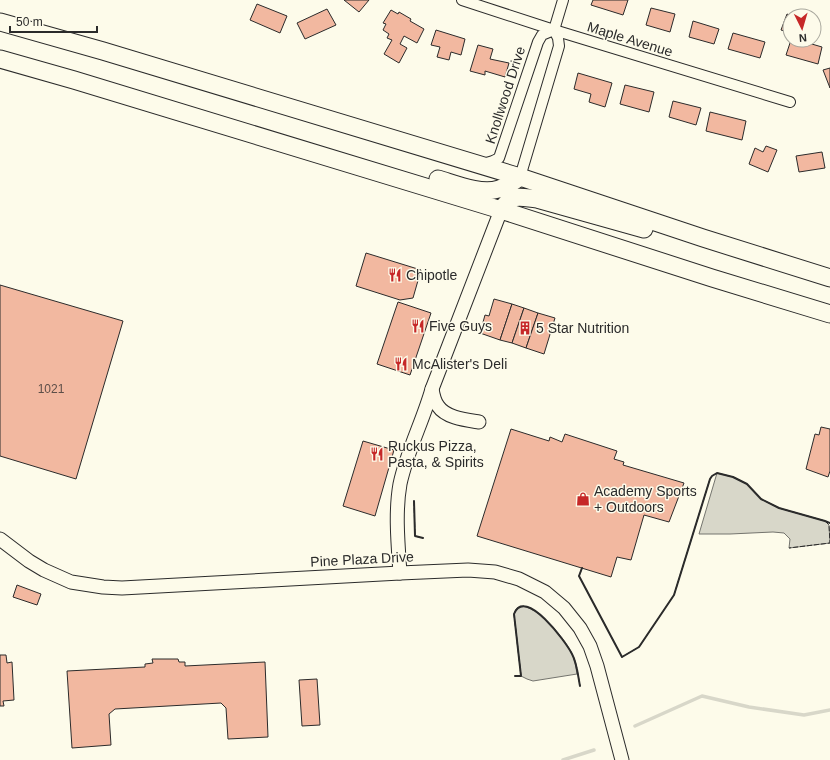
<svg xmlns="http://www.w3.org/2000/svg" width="830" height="760" font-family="Helvetica,sans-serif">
<rect width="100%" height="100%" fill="#fdfbea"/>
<g fill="#d8d7c9" stroke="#74746e">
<polygon points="717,473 733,477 747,484 761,499 779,508 825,521 829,525 830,543 789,548 790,539 784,533 773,532 730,534 699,534"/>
<path d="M 520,606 C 537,605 567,640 573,656 C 575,661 576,668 577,674 L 533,681 L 527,679 L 521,676 L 514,614 L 516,609 Z"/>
</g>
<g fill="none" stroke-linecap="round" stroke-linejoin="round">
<g stroke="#d8d7c9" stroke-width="3.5">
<polyline points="635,726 702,696 749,707 804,715 830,710"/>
<polyline points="563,760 594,750"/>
</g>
</g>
<g fill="#f2b8a0" stroke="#2b2b2b">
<polygon points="344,0 369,0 359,12"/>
<polygon points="593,0 628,0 623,15 591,5"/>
<polygon points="257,4 287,16 280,33 250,20"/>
<polygon points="651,8 675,14 670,32 646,25"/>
<polygon points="327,9 336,25 305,39 297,23"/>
<polygon points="391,10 398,14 399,12 411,19 410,21 424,29 417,43 404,36 400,44 407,48 399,63 384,54 392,40 387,38 389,34 383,30 386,24 383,23"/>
<polygon points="787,14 792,16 790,16 790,33 781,30"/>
<polygon points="693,21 719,29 714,44 689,37"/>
<polygon points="436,30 465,39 461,55 451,52 449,60 437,57 440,47 431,45"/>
<polygon points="733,33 765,42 760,58 728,49"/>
<polygon points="791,40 798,40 822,47 818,64 786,55"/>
<polygon points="478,45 493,49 490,59 509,63 505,77 485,71 485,75 470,71"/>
<polygon points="830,68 830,88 823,70"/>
<polygon points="578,73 612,83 605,107 589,102 591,94 574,89"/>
<polygon points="625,85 654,92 649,112 620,104"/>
<polygon points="673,101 701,108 696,125 669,117"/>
<polygon points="710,112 746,121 742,140 706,131"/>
<polygon points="766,146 777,150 768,172 749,164 755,148 763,152"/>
<polygon points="822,152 825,168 799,172 796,156"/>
<polygon points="366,253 421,270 413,298 400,300 356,286"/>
<polygon points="0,285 123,321 76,479 0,456"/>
<polygon points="494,299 512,304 500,340 480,333 485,315 489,316"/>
<polygon points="398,302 431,313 410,375 377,364"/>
<polygon points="512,304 524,308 512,343 500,340"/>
<polygon points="524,308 538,313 526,348 512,343"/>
<polygon points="538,313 555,318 544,354 526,348"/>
<polygon points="821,427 830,429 830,471 828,477 806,469 815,434 819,435"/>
<polygon points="511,429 549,441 550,437 562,442 565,434 617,451 614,459 624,462 623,465 684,483 669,522 644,515 631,560 617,557 611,577 477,536"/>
<polygon points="363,441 394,450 375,516 343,506"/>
<polygon points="17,585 41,594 37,605 13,597"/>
<polygon points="0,655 6,655 7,663 12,662 14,700 3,701 4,706 0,706"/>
<polygon points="152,659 178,659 179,662 185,662 185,666 265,662 268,737 228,739 226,708 221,703 115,709 109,714 111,745 72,748 67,671 145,667 145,664 153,663"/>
<polygon points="317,679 320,725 302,726 299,680"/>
</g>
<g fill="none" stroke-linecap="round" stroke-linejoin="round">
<g stroke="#2b2b2b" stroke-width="12">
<g id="minor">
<polyline points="462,0 554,30 790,102"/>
<polyline points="483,164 493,161 499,158 538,42 542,35 554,30"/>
<polyline points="520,177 559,46 558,38 554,30 563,0"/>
</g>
</g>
<g stroke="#2b2b2b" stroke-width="15">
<g id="tertiary">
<path d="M 432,389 C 433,395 434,401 438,406 C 446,418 466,420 479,422"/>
<polyline points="0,539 29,561 44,570 71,582 103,587 122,588 400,573 468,570 495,572 519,579 545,592 564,608 580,628 590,646 597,666 622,760"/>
<path d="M 400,573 C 398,544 395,512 400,484 C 407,451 423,421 432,389 L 501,210"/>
</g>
</g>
<g stroke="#2b2b2b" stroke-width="19">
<g id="trunk">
<polyline points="0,22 103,51 520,177 703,238 830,278"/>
<polyline points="0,59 74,80 501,210 712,278 830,314"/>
<path d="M 438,179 C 455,184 481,195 499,189 C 507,187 514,181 520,177"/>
<path d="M 501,210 C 513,193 518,197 537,199 L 644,229"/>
</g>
</g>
<use href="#minor" stroke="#fdfbea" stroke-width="10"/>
<use href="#tertiary" stroke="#fdfbea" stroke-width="13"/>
<use href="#trunk" stroke="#fdfbea" stroke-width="17"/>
<g stroke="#2b2b2b" stroke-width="1" stroke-dasharray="5 2" stroke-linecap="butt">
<polyline points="414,501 415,536 423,538"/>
<polyline points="582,568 579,576 622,657 639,647 674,595 710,479 712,476 717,473 733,477 747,484 761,499 779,508 825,521 829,525 830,543 789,548"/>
<path d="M 515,676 L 521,676 L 514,614 C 525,586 566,642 572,654 C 577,663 578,676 580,686"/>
</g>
<g stroke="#2b2b2b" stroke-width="2">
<polyline points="414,501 415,536 423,538"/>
<polyline points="582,568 579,576 622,657 639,647 674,595 710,479 712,476 717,473 733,477 747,484 761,499 779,508 825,521 830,523"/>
<path d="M 515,676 L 521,676 L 514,614 C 525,586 566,642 572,654 C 577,663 578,676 580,686"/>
</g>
</g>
<defs>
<g id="restaurant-bare" transform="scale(1.08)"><path d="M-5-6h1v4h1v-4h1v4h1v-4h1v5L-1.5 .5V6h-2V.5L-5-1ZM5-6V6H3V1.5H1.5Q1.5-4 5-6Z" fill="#c62828" stroke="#fdfbea" stroke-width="2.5" paint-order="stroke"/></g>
<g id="building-bare" transform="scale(1.08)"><path d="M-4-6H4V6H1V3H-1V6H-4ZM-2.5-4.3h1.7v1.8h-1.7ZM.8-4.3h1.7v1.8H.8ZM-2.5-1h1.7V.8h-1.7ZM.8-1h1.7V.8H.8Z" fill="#c62828" stroke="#fdfbea" stroke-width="2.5" paint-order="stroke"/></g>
<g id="shop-bare" transform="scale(1.08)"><path d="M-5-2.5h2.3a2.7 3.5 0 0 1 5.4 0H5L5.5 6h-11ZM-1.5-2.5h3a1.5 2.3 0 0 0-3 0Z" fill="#c62828" stroke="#fdfbea" stroke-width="2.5" paint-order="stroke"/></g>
</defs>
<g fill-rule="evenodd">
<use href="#restaurant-bare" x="395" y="275"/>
<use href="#restaurant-bare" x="418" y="326"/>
<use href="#building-bare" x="525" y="328"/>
<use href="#restaurant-bare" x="401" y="364"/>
<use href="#restaurant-bare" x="377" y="454"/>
<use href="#shop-bare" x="583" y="499"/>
</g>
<g text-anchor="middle" stroke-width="3" stroke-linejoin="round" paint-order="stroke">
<g font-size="12" fill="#5d4e48">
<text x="51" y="393">1021</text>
</g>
<g font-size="14" fill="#2b2b2b" stroke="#fdfbea">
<text transform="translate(630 39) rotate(17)" y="5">Maple Avenue</text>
<text transform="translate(505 95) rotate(-72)" y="5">Knollwood Drive</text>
<text transform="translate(362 559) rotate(-3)" y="5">Pine Plaza Drive</text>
</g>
<g font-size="14" fill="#2b2b2b" stroke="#fdfbea" text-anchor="start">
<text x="406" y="280">Chipotle</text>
<text x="429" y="331">Five Guys</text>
<text x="536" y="333">5 Star Nutrition</text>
<text x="412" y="369">McAlister's Deli</text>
<text x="388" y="451">Ruckus Pizza,<tspan x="388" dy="16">Pasta, &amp; Spirits</tspan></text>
<text x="594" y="496">Academy Sports<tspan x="594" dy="16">+ Outdoors</tspan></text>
</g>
</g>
<g transform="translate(802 28) rotate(175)"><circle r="19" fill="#fdfbea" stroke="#a9a89e"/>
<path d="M0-3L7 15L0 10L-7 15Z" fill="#c62828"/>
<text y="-6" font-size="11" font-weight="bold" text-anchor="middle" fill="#2b2b2b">N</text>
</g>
<path d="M10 26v6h87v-6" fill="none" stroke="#2b2b2b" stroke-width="2"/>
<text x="16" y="26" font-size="12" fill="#2b2b2b" stroke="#fdfbea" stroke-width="3" paint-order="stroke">50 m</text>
</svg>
